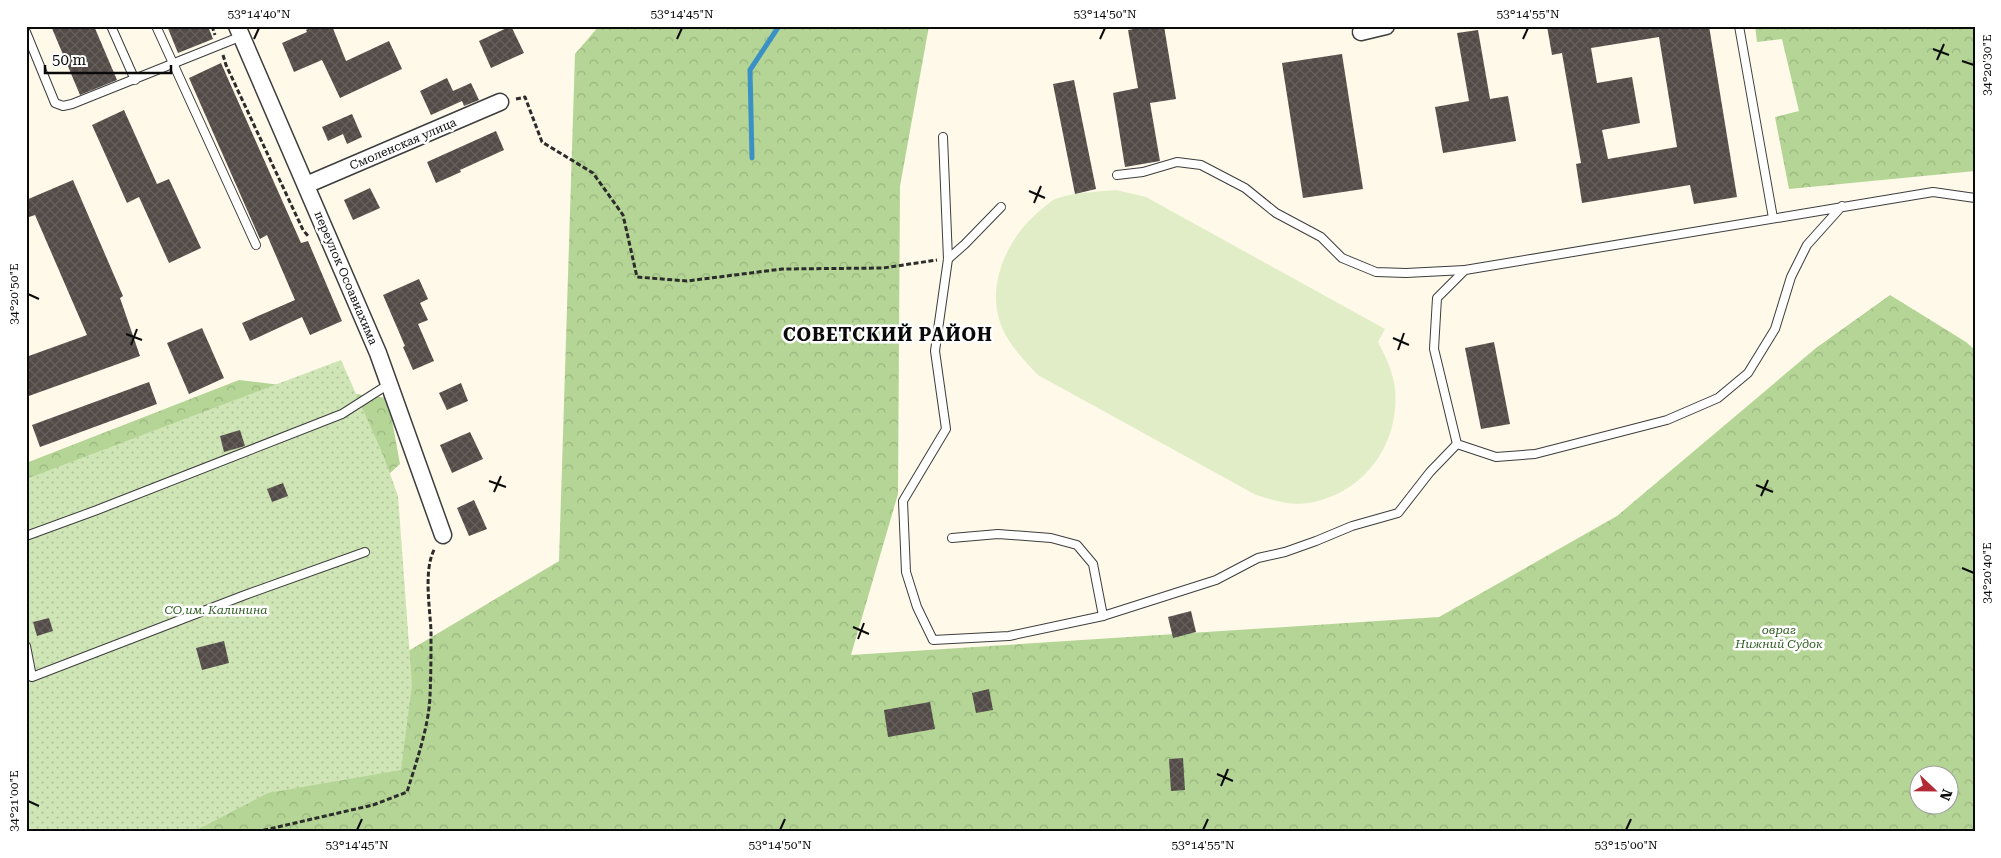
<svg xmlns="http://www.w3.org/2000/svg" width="2001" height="858" font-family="'Roboto Serif',serif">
<defs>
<pattern id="forest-crowns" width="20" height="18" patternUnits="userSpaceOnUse" patternTransform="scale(1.25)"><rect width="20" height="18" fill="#b4d595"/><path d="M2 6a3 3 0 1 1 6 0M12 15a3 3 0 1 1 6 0" fill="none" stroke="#99b67f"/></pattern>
<pattern id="garden-dots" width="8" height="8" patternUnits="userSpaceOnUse" patternTransform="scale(1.25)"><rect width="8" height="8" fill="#cfe5b5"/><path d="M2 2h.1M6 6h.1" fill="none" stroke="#b0c39a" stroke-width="1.8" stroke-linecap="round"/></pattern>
<pattern id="building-cross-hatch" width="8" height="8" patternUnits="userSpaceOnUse" patternTransform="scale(1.25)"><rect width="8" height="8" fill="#524b47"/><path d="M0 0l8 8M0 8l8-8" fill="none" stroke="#66605d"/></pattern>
</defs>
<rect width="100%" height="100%" fill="#fef9e9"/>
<g fill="url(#forest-crowns)" fill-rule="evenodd">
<path d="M 599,26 L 929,26 L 900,186 L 898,494 L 851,655 L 1439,617 L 1617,516 L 1816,348 L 1890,295 L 1966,342 L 1975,350 L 1975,832 L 26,832 L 26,463 L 239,380 L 388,398 L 400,464 L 369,492 L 405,653 L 559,561 L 575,54 ZM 1918,776 L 1948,776 L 1948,806 L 1918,806 Z"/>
<polygon points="1755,26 1975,26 1975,171 1789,189 1775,117 1799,111 1782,39 1757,42"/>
</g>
<polygon fill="url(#garden-dots)" points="341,360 384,457 398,496 412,685 401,770 268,793 193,832 26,832 26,479"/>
<path fill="#e1edc6" d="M 1116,190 L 1146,197 L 1385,329 L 1378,342 C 1386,357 1393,372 1395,389 C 1400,444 1364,494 1308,503 C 1290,506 1273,500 1256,495 L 1038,375 C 1022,358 1003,339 998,315 C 989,275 1012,232 1043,208 C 1047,205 1051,201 1055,199 C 1074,192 1096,192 1116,190 Z"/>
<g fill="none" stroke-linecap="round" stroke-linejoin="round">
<polyline stroke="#3b91c5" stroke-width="5" points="752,158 750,70 779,26"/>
</g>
<g fill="url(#building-cross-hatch)" fill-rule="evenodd">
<polygon points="51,26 94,26 117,80 80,95"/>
<polygon points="167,26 208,26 213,39 178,53"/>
<polygon points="314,26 332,26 346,61 389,41 402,69 340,98 322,60 294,72 282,43 307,32 306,30"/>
<polygon points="511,26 524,53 491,68 479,41"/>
<polygon points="1151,26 1164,26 1176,99 1150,103 1160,161 1125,167 1113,93 1138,88 1128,30"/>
<path d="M 1547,26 L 1709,26 L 1737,197 L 1694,204 L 1690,185 L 1582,203 L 1576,164 L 1581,163 L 1562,53 L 1552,55 ZM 1659,37 L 1677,147 L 1608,159 L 1602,130 L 1640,123 L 1632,77 L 1597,83 L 1591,48 Z"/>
<polygon points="1478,30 1490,99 1508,96 1516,141 1443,153 1435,107 1469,101 1457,33"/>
<polygon points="1342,54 1363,189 1303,198 1282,63"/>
<polygon points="221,63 301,243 308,241 342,321 310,335 302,317 250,341 242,323 295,300 267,235 260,239 189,78"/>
<polygon points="447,78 453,91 471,83 479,100 464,106 462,101 431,115 420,91"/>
<polygon points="1074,80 1096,189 1075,194 1053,84"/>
<polygon points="124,110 157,184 169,179 201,248 169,263 139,197 127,203 92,125"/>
<polygon points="352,114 362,137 347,144 343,134 328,141 322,127"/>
<polygon points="496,131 504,150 460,170 461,172 436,183 427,162"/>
<polygon points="73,180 123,296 120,298 140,356 26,397 26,357 87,335 35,215 26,218 26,200"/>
<polygon points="370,188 380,208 353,220 344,200"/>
<polygon points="419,279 428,299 420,303 428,320 418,324 434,361 413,370 403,347 405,346 383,295"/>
<polygon points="202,328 224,378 189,394 167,343"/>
<polygon points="1494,342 1510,424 1481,429 1465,348"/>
<polygon points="149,382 157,404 40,447 32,425"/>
<polygon points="461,383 468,401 447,410 439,393"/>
<polygon points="240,430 245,446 224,452 220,436"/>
<polygon points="470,432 483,459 452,473 440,445"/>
<polygon points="283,483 288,496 272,502 267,489"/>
<polygon points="474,500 487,529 469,536 457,508"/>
<polygon points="1191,611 1196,632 1173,638 1168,617"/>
<polygon points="49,618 53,631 37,636 33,622"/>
<polygon points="224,641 229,663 202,670 196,648"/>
<polygon points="989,689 993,710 976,713 972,693"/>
<polygon points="930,702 935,729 888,737 884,710"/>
<polygon points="1183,758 1185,790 1171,791 1169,759"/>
</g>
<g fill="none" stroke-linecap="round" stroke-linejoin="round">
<g stroke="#3d3d3d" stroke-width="10">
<g id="lane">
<polyline points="111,26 135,80"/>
<polyline points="156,26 256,245"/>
<polyline points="1739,26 1773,218"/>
<polyline points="26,32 55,103 63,106 72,104 242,36"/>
<polyline points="943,137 948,259 935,351 946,429 903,501 906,572 917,607 933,640 1009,636 1103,616"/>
<polyline points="1117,175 1143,172 1177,162 1201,165 1245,188 1276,213 1321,237 1342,258 1376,272 1406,273 1465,270"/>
<polyline points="1842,206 1807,245 1791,277 1775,329 1748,373 1718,398 1667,420 1535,454 1496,457 1457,444 1434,349 1437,298 1465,270 1933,192 1975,198"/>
<polyline points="948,259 965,244 1001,207"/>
<polyline points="26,536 97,510 342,414 389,384"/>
<polyline points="952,538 998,534 1051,538 1077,545 1093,564 1103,616 1216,580 1258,558 1285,552 1316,541 1352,526 1398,513 1430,472 1457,444"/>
<polyline points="26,646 32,677 245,595 365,552"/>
</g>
</g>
<g stroke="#3d3d3d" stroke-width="19">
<g id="street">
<polyline points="237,26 378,353 443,535"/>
<polyline points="1361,32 1386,26"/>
<polyline points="306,185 500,102"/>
</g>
</g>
<g stroke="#2c2c2c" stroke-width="3" stroke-dasharray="5 2.5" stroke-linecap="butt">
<polyline points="212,26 215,35"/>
<polyline points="223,55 226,65 303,230 309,237"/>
<polyline points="516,99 525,97 542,142 593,173 623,215 637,277 687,281 782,269 883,268 937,260"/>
<path d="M 256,832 L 373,805 L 407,792 C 416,763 429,726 430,696 C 431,675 431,652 431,631 C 430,608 423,569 435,548"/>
</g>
<use href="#lane" stroke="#fff" stroke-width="8"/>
<use href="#street" stroke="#fff" stroke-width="16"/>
</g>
<path fill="none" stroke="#0a0a0a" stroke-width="2" d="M 254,39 L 259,28M 677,39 L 682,28M 1100,39 L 1105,28M 1523,39 L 1528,28M 1933,49 L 1949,55M 1937,60 L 1944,44M 1962,61 L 1974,65M 1029,191 L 1045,198M 1034,203 L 1041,186M 28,294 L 39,299M 126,334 L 142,340M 1393,338 L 1409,345M 131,345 L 137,329M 1398,350 L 1404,333M 489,481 L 506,487M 1756,485 L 1773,492M 494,492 L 501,476M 1761,496 L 1768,480M 1962,568 L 1974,573M 853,627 L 869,634M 858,639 L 864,623M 1217,774 L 1233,781M 1221,786 L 1228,769M 28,801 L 39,806M 357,830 L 362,819M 780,830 L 785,819M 1203,830 L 1208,819M 1626,830 L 1631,819"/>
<g text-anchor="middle" stroke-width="5" stroke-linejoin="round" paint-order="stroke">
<g font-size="12" fill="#0a0a0a" stroke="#fff">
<text transform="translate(403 144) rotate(-23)" y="4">Смоленская улица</text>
<text transform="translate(346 278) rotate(67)" y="4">переулок Осоавиахима</text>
</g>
<g font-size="12" font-style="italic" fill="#2e5d1f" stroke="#fff">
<text x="216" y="614">СО им. Калинина</text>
<text x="1779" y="634">овраг<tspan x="1779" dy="14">Нижний Судок</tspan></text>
</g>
<g font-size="18" font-weight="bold" letter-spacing="1" fill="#0a0a0a" stroke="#fff">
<text x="888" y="341">СОВЕТСКИЙ РАЙОН</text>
</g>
</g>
<rect width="2001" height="858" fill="none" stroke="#ffffff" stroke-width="55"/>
<g transform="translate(1934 790) rotate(112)"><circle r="24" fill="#ffffff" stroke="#9d9d9d"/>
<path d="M0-4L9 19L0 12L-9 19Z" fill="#b22b34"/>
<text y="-8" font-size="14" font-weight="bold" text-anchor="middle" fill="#0a0a0a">N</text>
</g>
<path d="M45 65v8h126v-8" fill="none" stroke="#0a0a0a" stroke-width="2.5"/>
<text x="52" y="65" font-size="15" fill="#0a0a0a" stroke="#ffffff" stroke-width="4" paint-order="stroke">50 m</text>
<rect x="28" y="28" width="1946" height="802" fill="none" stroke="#0a0a0a" stroke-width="2"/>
<g font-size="12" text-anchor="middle" fill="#0a0a0a">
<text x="259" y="18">53°14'40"N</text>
<text x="682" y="18">53°14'45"N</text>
<text x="1105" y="18">53°14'50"N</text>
<text x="1528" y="18">53°14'55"N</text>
<text transform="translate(1987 65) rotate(-90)" y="4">34°20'30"E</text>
<text transform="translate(14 294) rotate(-90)" y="4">34°20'50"E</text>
<text transform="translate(1987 573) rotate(-90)" y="4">34°20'40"E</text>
<text transform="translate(14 801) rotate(-90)" y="4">34°21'00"E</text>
<text x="357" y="849">53°14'45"N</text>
<text x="780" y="849">53°14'50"N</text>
<text x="1203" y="849">53°14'55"N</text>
<text x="1626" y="849">53°15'00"N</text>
</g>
</svg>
